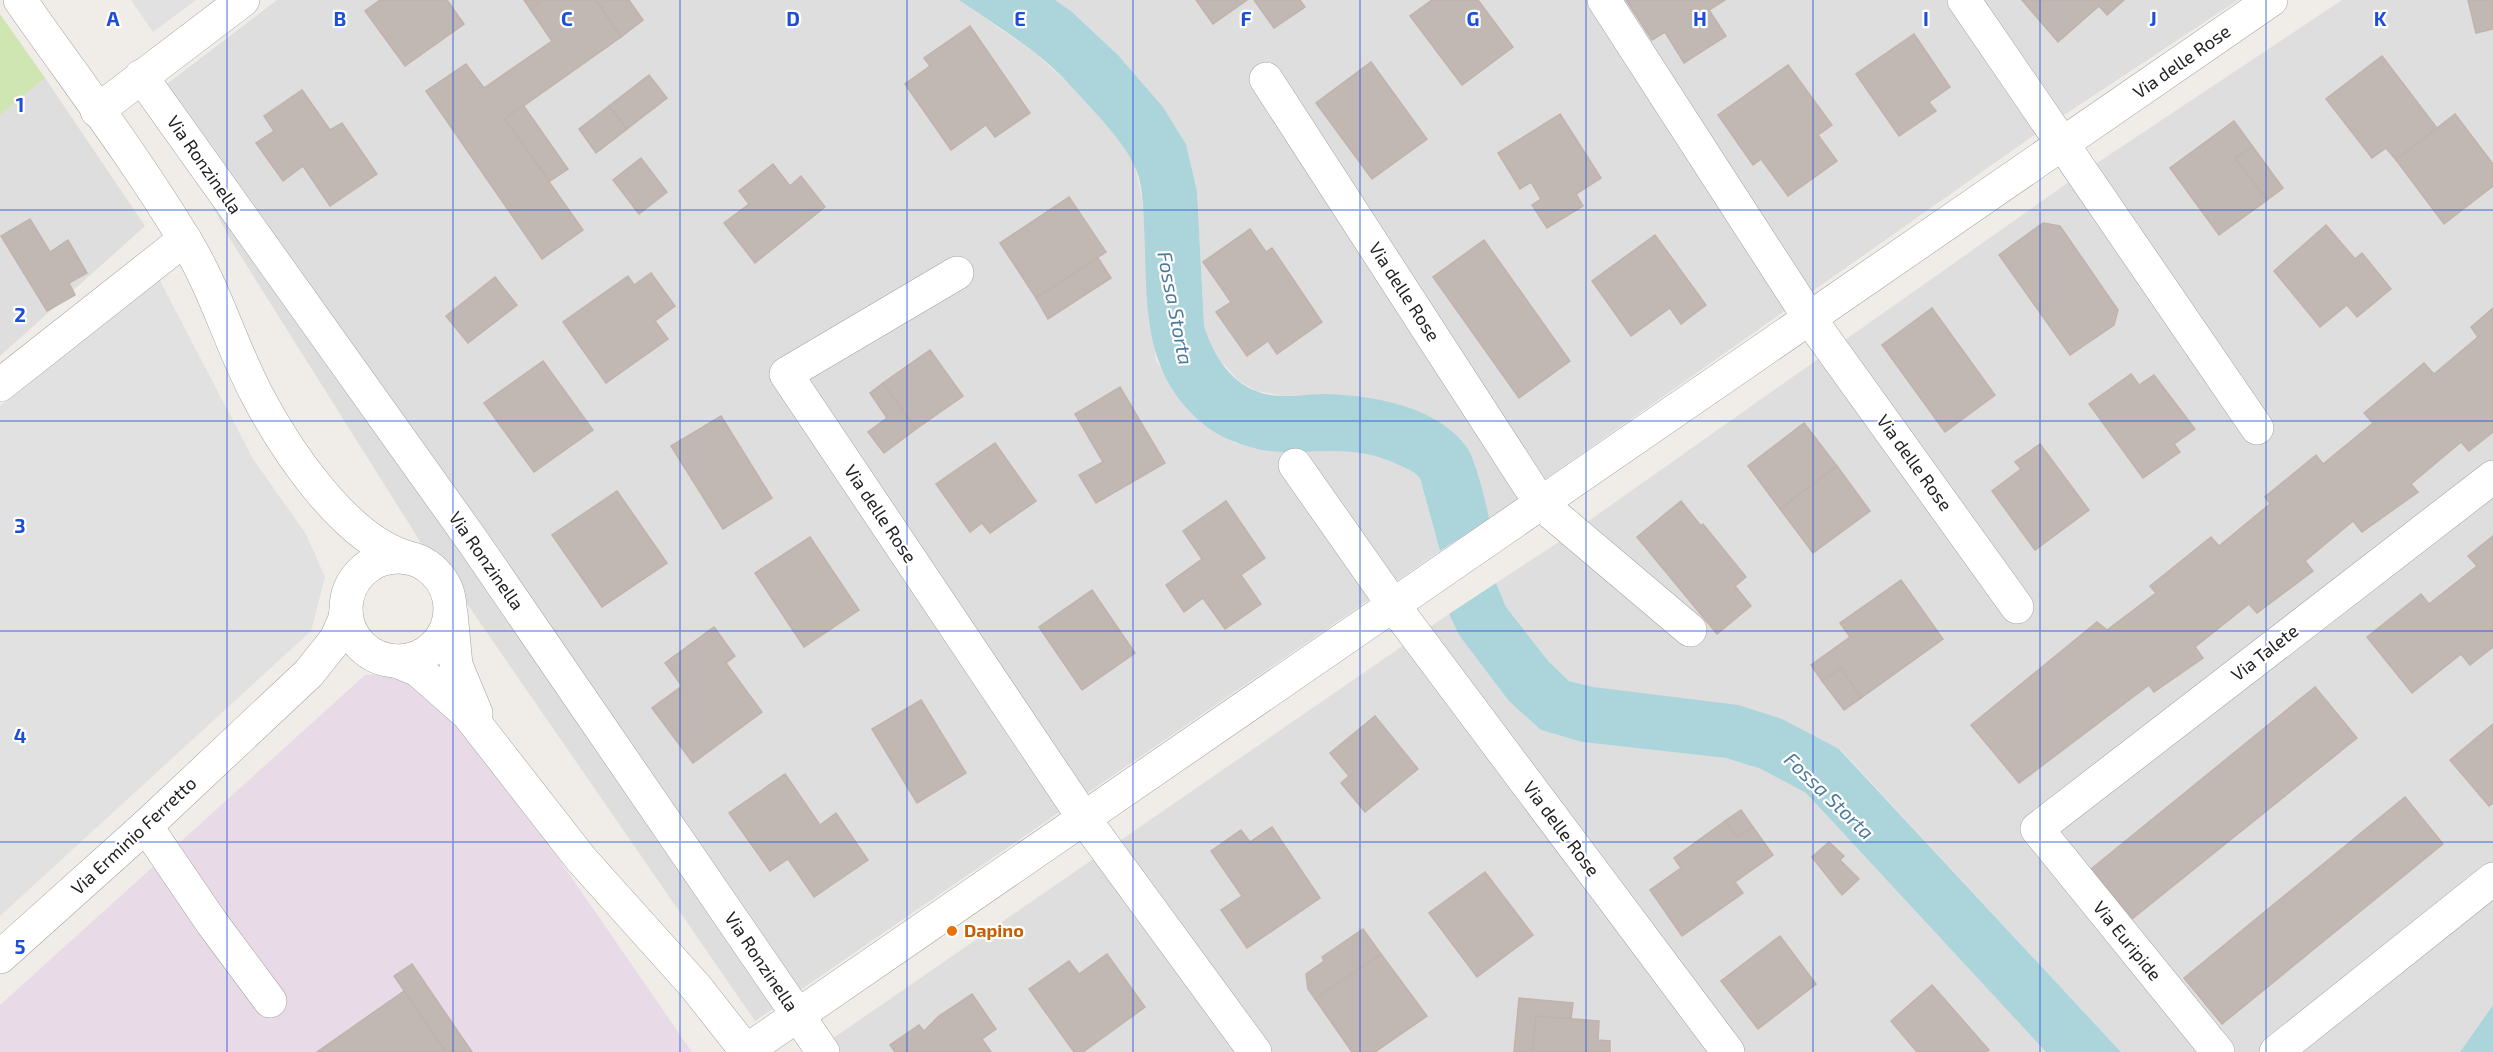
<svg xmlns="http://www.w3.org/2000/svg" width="2493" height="1052" font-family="'Exo 2',sans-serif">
<rect width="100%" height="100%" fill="#f0ede8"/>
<g fill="#dfdede">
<polygon points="277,0 959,0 1035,53 1079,93 1119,140 1135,165 1142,199 1156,360 1174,391 1202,423 1235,443 1279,452 1322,449 1354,451 1385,458 1416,473 1420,478 1440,551 755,1021 452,582 433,562 230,239 204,190 146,100"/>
<polygon points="1055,0 2238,0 2043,129 1489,519 1469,451 1449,428 1322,394 1284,396 1256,391 1239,381 1218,358 1208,340 1204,325 1197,191 1186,144 1163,107 1118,55 1071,11"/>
<polygon points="2342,0 2493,0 2493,1005 2460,1052 2121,1052 1841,750 1569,681 1549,662 1506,607 1496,583 1553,546 2076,177"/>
<polygon points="45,78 145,226 0,356 0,115"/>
<polygon points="1449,614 1459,635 1541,730 1582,742 1726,758 1761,769 1806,793 2046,1052 813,1052"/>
</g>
<polygon fill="#e9dae7" points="429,671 692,1052 0,1052 0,1005 365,675"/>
<polygon fill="#d0e6b2" points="0,14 45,78 0,115"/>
<g fill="#e1e1e1">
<polygon points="131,0 196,0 153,32"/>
<polygon points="157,275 253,459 306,534 325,577 311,631 0,916 0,406"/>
</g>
<g fill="#acd4db">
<path d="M 959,0 L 1055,0 L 1071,11 L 1118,55 L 1163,107 L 1186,144 L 1197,191 L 1204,325 C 1211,351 1229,381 1256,391 C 1278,400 1301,394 1324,394 C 1372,395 1439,406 1468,449 C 1475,460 1487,505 1489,519 L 1440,551 L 1420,478 C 1415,472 1408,469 1401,466 C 1360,445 1325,452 1281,452 C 1254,451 1222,440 1202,423 C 1139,369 1148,299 1144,225 C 1143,206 1143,181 1133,163 C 1125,147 1113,133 1101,119 C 1080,96 1059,71 1034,52 C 1010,34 984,17 959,0 Z"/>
<polygon points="1496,583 1506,607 1549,662 1569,681 1593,687 1738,705 1782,719 1839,749 2121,1052 2046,1052 1806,793 1761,769 1726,758 1582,742 1541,730 1509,701 1459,635 1449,614"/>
<polygon points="2493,1005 2493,1052 2460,1052"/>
</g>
<g fill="#c1b8b4" stroke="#c1b3ab" stroke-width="1.5">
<polygon points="380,0 447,0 464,24 405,66 365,11"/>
<polygon points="524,0 543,0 530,9"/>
<polygon points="543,0 596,0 621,37 505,119 583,230 542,259 426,91 466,64 484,88 552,41 530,9"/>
<polygon points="596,0 629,0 643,20 621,37"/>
<polygon points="1196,0 1247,0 1213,24"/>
<polygon points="1254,0 1300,0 1305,7 1274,28"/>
<polygon points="1432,0 1478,0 1513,47 1462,85 1410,16"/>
<polygon points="1626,0 1725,0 1709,10 1726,36 1684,63 1665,32 1652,40"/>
<polygon points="2022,0 2124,0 2107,15 2099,6 2058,42"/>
<polygon points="2468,0 2493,0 2493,29 2476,33"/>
<polygon points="970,26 1030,113 995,137 986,125 951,150 905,84 930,66 924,58"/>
<polygon points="1914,34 1950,87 1929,102 1936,111 1899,136 1856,74"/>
<polygon points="2382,56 2437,128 2396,160 2386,148 2372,158 2326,99"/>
<polygon points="1371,62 1427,139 1372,179 1316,103"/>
<polygon points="1788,65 1832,125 1818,135 1837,161 1788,196 1761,159 1753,165 1718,115"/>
<polygon points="649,75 667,98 627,129 609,106"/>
<polygon points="302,90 330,130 342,123 377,174 330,206 303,166 283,181 256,143 274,131 264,116"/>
<polygon points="523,105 568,169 550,181 505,119"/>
<polygon points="609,106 627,129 596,153 579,129"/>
<polygon points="1560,114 1601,178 1576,194 1583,206 1547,228 1532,205 1541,199 1531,182 1520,189 1498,153"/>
<polygon points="2455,114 2493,164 2493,186 2444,224 2396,160"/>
<polygon points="2234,121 2253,147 2235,158 2267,200 2219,235 2170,168"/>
<polygon points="2253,147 2283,188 2267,200 2235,158"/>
<polygon points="641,158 667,192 639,214 613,180"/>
<polygon points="773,164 790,186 801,176 825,207 755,263 724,223 749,204 739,191"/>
<polygon points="1069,197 1106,252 1036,298 1000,243"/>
<polygon points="30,219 50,252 68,240 87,273 69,283 75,295 47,311 1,236"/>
<polygon points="2043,223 2060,226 2118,310 2114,325 2070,355 1999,255"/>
<polygon points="2326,225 2355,259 2362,253 2391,289 2357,317 2347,305 2320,327 2274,271"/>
<polygon points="1250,229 1266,252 1272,248 1322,322 1277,354 1268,341 1247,356 1216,312 1231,302 1203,262"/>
<polygon points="1655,235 1706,305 1681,324 1670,308 1631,336 1592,281"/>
<polygon points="1484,240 1570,361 1519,398 1433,277"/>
<polygon points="1098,258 1111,278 1048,319 1036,298"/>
<polygon points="651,273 675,306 655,321 668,339 606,383 563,322 628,276 634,285"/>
<polygon points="495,277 517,305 468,343 446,316"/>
<polygon points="1932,308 1995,395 1945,432 1882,345"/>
<polygon points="2493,308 2493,432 2469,451 2461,442 2411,484 2418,492 2362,532 2353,521 2305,561 2313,571 2257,613 2249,604 2195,647 2203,658 2154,692 2149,685 2019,783 1971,725 2097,622 2107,630 2156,593 2150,586 2211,537 2219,546 2270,504 2265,497 2316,455 2323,464 2373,423 2364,413 2424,363 2434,374 2478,337 2471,327"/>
<polygon points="930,350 963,396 916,429 883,383"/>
<polygon points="543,361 593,430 534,472 484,403"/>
<polygon points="2131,374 2139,385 2154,375 2195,429 2174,444 2180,452 2143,478 2089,404"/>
<polygon points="883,383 916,429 884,453 868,432 887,418 870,393"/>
<polygon points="1120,387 1165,463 1096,503 1079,475 1103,462 1075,414"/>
<polygon points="721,416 772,498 723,529 671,446"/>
<polygon points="1804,423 1837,466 1780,509 1748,466"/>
<polygon points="995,443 1036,501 990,533 982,523 970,532 936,484"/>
<polygon points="2040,444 2089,510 2035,550 1992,491 2021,469 2015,462"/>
<polygon points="1837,466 1870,511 1813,553 1780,509"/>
<polygon points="617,491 667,563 602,607 552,535"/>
<polygon points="1226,501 1265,558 1241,575 1261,604 1225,629 1203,598 1184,612 1166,585 1202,559 1183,531"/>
<polygon points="1681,501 1701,526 1703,524 1746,577 1735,586 1751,606 1717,634 1637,537"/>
<polygon points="2493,536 2493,647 2470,665 2461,654 2412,693 2367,637 2421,594 2429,604 2477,566 2468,556"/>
<polygon points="810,537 859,610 804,647 755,573"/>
<polygon points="1901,580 1943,639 1861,698 1841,668 1822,681 1811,665 1850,637 1840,623"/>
<polygon points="1092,590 1135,653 1082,690 1039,627"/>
<polygon points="714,627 735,656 726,663 762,712 693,763 652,708 682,686 665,663"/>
<polygon points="1841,668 1861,698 1844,710 1822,681"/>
<polygon points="2315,687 2357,738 2132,919 2091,869"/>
<polygon points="921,700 966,773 917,803 872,729"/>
<polygon points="1375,716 1418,769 1365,812 1341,783 1349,776 1330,753"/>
<polygon points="2493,724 2493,803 2489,806 2450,760"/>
<polygon points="785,774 820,825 836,813 868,860 814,897 788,859 770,871 729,813"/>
<polygon points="2405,797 2443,844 2222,1024 2184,978"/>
<polygon points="1741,810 1753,827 1737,837 1725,821"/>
<polygon points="1725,821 1737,837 1753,827 1773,855 1735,882 1743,893 1682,936 1650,890 1681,868 1674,858"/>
<polygon points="1272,827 1320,898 1247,948 1221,910 1242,896 1211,851 1241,830 1250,842"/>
<polygon points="1829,842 1844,856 1840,860 1859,879 1842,895 1812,857"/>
<polygon points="1485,872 1533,935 1477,977 1429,913"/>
<polygon points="1363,929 1381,954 1315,999 1308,989 1306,974 1324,961 1322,957"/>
<polygon points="1780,936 1816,984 1758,1029 1721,981"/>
<polygon points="1107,954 1145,1007 1083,1052 1074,1052 1029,989 1069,961 1079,974"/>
<polygon points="1381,954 1427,1016 1375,1052 1352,1052 1315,999"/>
<polygon points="412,964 472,1052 446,1052 394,976"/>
<polygon points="1932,985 1989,1050 1986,1052 1917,1052 1891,1021"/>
<polygon points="404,991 446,1052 317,1052"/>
<polygon points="972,994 996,1029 982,1039 991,1052 895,1052 890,1045 919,1025 924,1031 939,1016"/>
<polygon points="1519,998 1573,1003 1571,1019 1536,1016 1532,1052 1514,1052"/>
<polygon points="1536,1016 1599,1021 1598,1040 1610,1041 1610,1052 1532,1052"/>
</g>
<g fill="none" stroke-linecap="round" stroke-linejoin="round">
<g stroke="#a2a2a2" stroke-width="34">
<g id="minor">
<path d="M 20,0 C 76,80 135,157 185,240 C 215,288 230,343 256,393 C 285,449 344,538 406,557"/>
<polyline points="1604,0 1810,319 2017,607"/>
<polyline points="1964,0 2257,428"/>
<polyline points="141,76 474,543 823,1052"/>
<polyline points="1266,79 1541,504 1690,630"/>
<polyline points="97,111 243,0"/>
<polyline points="957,273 786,374 1085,820 1255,1052"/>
<polyline points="0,385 185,239"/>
<polyline points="1295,465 1394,606 1728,1052"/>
<circle cx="398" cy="609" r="52"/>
<polyline points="451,613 456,665 476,713"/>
<polyline points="396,661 418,670 468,714 581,859 695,986 747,1052"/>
<polyline points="146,826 212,923 270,1001"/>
<polyline points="0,957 146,826 309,673 336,639 344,621 346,612"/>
<polyline points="746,1051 2271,0"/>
<polyline points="2218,1052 2037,829 2493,477"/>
<polyline points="2276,1052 2493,879"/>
</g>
</g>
<use href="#minor" stroke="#fff" stroke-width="33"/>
</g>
<path fill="none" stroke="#1d4ed8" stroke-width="1.5" stroke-opacity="0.55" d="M 227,0 L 227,1052M 453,0 L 453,1052M 680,0 L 680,1052M 907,0 L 907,1052M 1133,0 L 1133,1052M 1360,0 L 1360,1052M 1586,0 L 1586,1052M 1813,0 L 1813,1052M 2040,0 L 2040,1052M 2266,0 L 2266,1052M 0,210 L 2493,210M 0,421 L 2493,421M 0,631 L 2493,631M 0,842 L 2493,842"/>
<circle fill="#e8710a" stroke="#fff" stroke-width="2" cx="952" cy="931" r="6"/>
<g text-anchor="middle" stroke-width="4.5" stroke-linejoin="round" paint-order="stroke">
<g font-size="18" fill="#212121" stroke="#fff">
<text transform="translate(2182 62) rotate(-35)" y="6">Via delle Rose</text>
<text transform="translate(204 165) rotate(55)" y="6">Via Ronzinella</text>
<text transform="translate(1404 292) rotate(57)" y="6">Via delle Rose</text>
<text transform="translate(1914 463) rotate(54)" y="6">Via delle Rose</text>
<text transform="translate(880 514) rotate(56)" y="6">Via delle Rose</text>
<text transform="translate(486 561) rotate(55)" y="6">Via Ronzinella</text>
<text transform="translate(2265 653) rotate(-38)" y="6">Via Talete</text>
<text transform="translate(1561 829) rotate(53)" y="6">Via delle Rose</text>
<text transform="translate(134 836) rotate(-43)" y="6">Via Erminio Ferretto</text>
<text transform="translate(2127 941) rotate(51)" y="6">Via Euripide</text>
<text transform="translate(761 962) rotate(56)" y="6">Via Ronzinella</text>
</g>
<g font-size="18" font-weight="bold" fill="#c56008" stroke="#fff" text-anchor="start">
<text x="964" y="937">Dapino</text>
</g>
<g font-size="20" font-style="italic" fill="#4c7a9c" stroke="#fff">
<text transform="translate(1175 308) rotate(79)" y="7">Fossa Storta</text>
<text transform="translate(1829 796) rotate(44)" y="7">Fossa Storta</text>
</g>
</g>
<g font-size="20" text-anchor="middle" font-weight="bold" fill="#1d4ed8" stroke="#fff" stroke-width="4.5" stroke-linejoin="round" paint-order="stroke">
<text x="113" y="26">A</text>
<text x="340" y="26">B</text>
<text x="567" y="26">C</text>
<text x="793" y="26">D</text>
<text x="1020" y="26">E</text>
<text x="1246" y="26">F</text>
<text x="1473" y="26">G</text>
<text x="1700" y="26">H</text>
<text x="1926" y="26">I</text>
<text x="2153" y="26">J</text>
<text x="2380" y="26">K</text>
<text x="20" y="112">1</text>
<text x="20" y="322">2</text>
<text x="20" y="533">3</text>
<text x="20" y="743">4</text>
<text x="20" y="954">5</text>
</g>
</svg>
